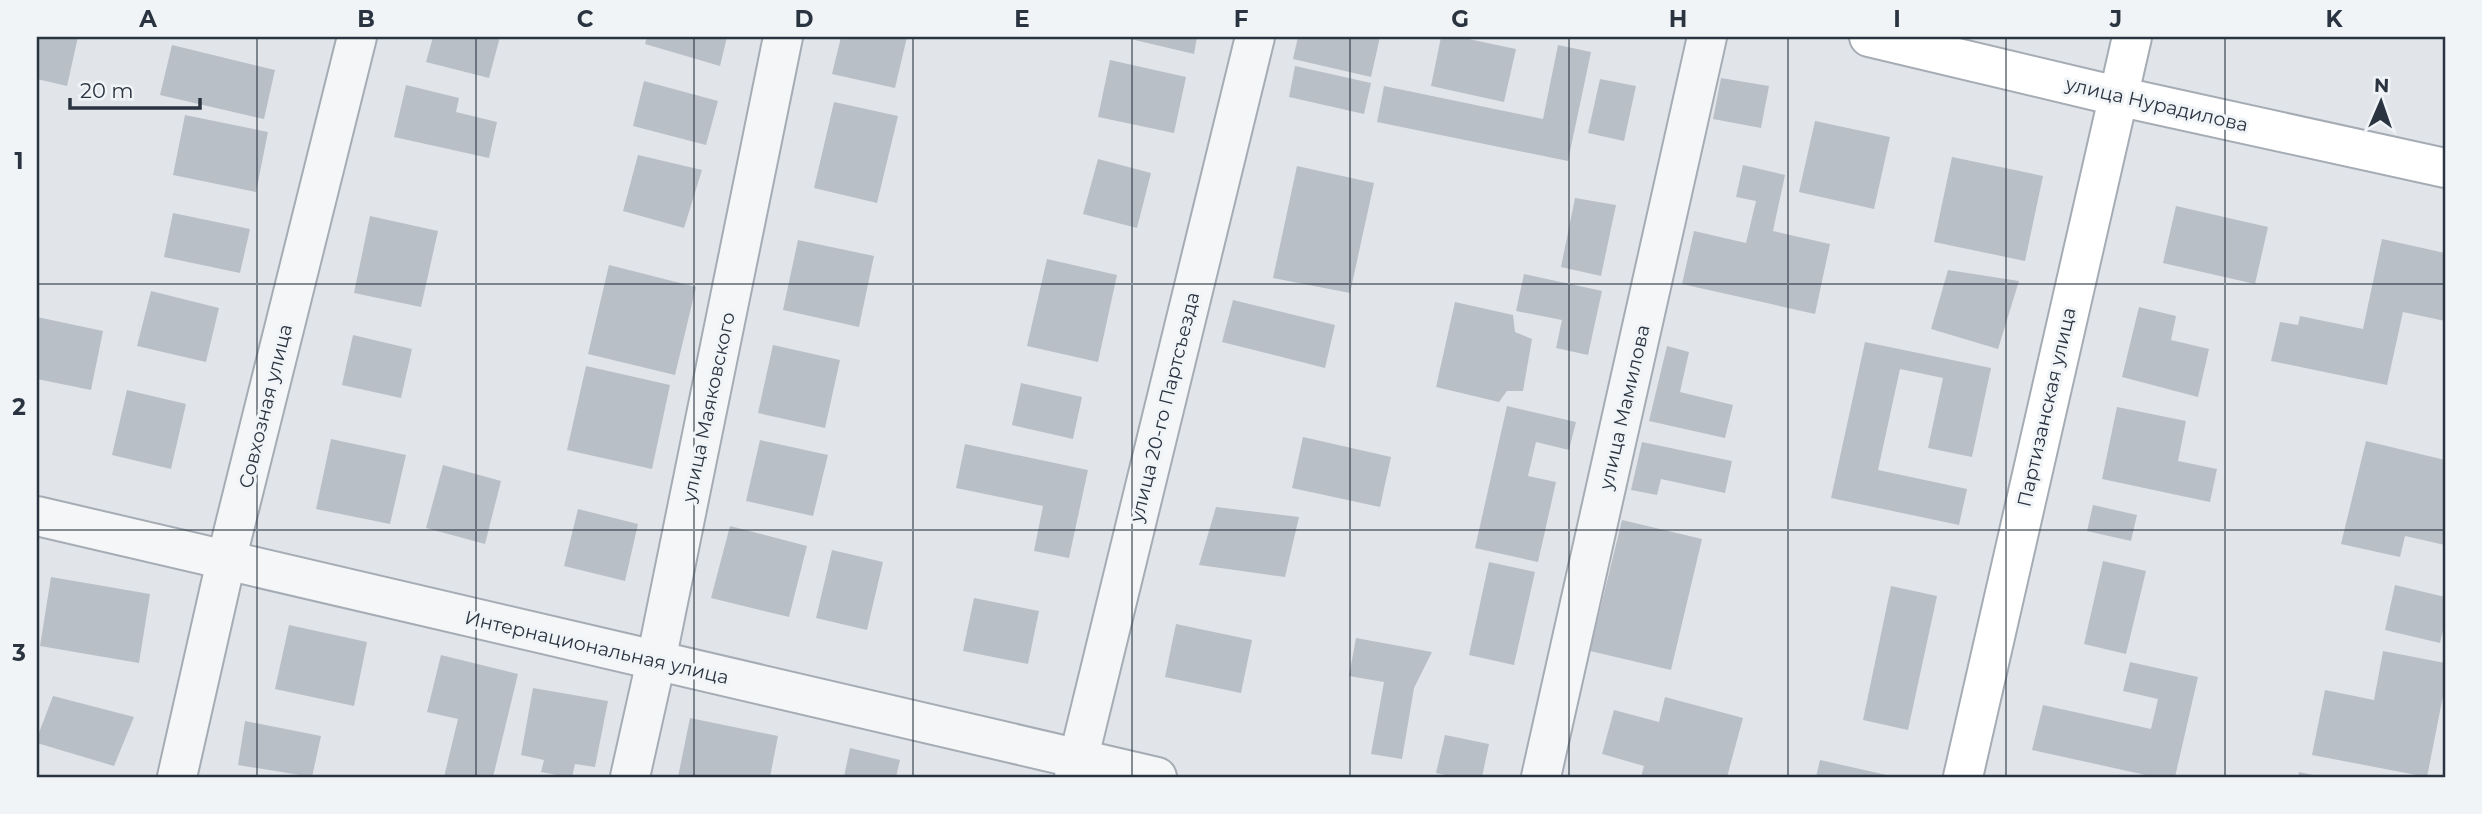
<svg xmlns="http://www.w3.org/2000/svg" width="2482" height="814" font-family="Montserrat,sans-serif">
<rect width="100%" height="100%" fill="#e1e5ea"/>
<g fill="#b9bfc6">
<polygon points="37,37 78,37 67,86 37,79"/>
<polygon points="433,37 500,37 489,78 426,62"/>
<polygon points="647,37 727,37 720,66 645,44"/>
<polygon points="841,37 907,37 895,88 832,74"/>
<polygon points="1122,37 1197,37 1194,54"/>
<polygon points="1298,37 1380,37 1371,77 1293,59"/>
<polygon points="1441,37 1459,37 1516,49 1504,102 1431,86"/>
<polygon points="172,45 275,70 264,119 160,95"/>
<polygon points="1558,45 1591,52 1568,161 1377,122 1384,86 1543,119"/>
<polygon points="1110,60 1186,77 1174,133 1098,117"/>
<polygon points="1295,66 1371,83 1364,114 1289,97"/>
<polygon points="1721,78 1769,86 1761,128 1713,119"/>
<polygon points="1600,79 1636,86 1624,141 1588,133"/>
<polygon points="644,81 718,101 706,145 633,126"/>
<polygon points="406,85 459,98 456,112 497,122 489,158 394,137"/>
<polygon points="834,102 898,116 877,203 814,188"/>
<polygon points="185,115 268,132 256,192 173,175"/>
<polygon points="1815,121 1890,137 1874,209 1799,192"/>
<polygon points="638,155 702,170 684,228 623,211"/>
<polygon points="1952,157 2043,176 2025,261 1934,242"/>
<polygon points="1098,159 1151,173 1137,228 1083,214"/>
<polygon points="1743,165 1785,175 1773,231 1830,244 1815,314 1682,284 1694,231 1746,243 1756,201 1736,197"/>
<polygon points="1297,166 1374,183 1350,293 1273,278"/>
<polygon points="1575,198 1616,205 1601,276 1561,267"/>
<polygon points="2176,206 2268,227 2255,284 2163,263"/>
<polygon points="173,213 250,229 240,273 164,257"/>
<polygon points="370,216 438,231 421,307 354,293"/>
<polygon points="2382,239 2445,253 2445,321 2403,312 2387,385 2271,361 2280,322 2298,325 2300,316 2363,329"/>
<polygon points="798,240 874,256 859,327 783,310"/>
<polygon points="1047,259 1117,275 1098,362 1027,346"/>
<polygon points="609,265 696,287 675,375 588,354"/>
<polygon points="1948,270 2019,281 1998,349 1931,329"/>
<polygon points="1524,274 1602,291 1588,355 1556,348 1562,320 1516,311"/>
<polygon points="151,291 219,308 206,362 137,346"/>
<polygon points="1233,300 1335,325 1325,368 1222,342"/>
<polygon points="1455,302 1513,315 1515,332 1532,339 1523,391 1507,391 1499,402 1436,387"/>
<polygon points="2139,307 2176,316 2171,340 2209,349 2198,397 2122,377"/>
<polygon points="37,317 103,331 91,390 37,379"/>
<polygon points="353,335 412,349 401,398 342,385"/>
<polygon points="1865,342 1991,368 1972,457 1928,448 1943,378 1900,369 1878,470 1967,489 1959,525 1831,498"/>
<polygon points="773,345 840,360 825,428 758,413"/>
<polygon points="1667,346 1689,352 1680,392 1733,405 1725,438 1649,421"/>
<polygon points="586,366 670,385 652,469 567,450"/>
<polygon points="1021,383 1082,397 1073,439 1012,425"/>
<polygon points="127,390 186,404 171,469 112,455"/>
<polygon points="1507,406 1576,422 1569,450 1536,442 1528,476 1556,482 1538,562 1475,548"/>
<polygon points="2117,407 2186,421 2178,461 2217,469 2210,502 2102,479"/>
<polygon points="1303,437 1391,457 1380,507 1292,488"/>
<polygon points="331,439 406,455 390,524 316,509"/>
<polygon points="760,440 828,455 813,516 746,501"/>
<polygon points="2366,441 2445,460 2445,545 2405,536 2400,557 2341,544"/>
<polygon points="1642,442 1732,461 1725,493 1661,479 1657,495 1631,490"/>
<polygon points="965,444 1088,470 1069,558 1034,551 1043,506 956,488"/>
<polygon points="443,465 501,481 485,544 426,528"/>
<polygon points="2093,505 2137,515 2131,541 2087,531"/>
<polygon points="1216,507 1299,517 1285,577 1199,565"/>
<polygon points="578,509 638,524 625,581 564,566"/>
<polygon points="1622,520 1702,539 1671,670 1590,651"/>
<polygon points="730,526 807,546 789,617 711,598"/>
<polygon points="832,550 883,562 867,630 816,618"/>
<polygon points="2103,561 2146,571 2126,654 2084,644"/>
<polygon points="1489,562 1535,572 1514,665 1469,655"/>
<polygon points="51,577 150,594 139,663 40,646"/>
<polygon points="2395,585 2445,597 2445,621 2440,643 2385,630"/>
<polygon points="1891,586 1937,596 1908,730 1863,720"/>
<polygon points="974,598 1039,611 1028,664 963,651"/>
<polygon points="1176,624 1252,640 1241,693 1165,677"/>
<polygon points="289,625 367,642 354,706 275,689"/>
<polygon points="1356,638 1432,652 1414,688 1402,759 1371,754 1384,682 1349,676"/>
<polygon points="2383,651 2445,663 2445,686 2427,777 2312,755 2325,690 2374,700"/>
<polygon points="441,655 518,674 493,777 444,777 458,719 427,712"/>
<polygon points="2130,662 2198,677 2175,777 2155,777 2032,750 2043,705 2151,729 2158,699 2123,691"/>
<polygon points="533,688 608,701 595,767 575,764 572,777 568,777 541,772 544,760 521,755"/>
<polygon points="53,696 134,717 114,766 37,743 37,738"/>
<polygon points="1665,697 1743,718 1727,777 1641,777 1644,766 1602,754 1614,710 1659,722"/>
<polygon points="690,718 778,736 770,777 678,777"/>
<polygon points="245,721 321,736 312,777 238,765"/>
<polygon points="1445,735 1489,744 1482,777 1455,777 1436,773"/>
<polygon points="850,748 900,760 896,777 844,777"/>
<polygon points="1820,760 1891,776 1891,777 1816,777"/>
<polygon points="2299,772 2318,776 2318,777 2298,777"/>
</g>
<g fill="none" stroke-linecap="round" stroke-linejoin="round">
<g stroke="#a6acb4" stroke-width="42">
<g id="street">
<polyline points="37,516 1157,777"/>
<polyline points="177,777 226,561 357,37"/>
<polyline points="630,777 656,661 783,37"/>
<polyline points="1074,777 1255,37"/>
<polyline points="1541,777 1707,37"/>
</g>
</g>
<g stroke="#a6acb4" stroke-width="42">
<g id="secondary">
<polyline points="1869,37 2117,96 2445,168"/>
<polyline points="1963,777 2132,37"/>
</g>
</g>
<use href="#street" stroke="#f4f6f8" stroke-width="38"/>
<use href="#secondary" stroke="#fff" stroke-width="38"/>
</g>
<path fill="none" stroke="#2a3441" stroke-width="2" stroke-opacity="0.55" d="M 257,37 L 257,777M 476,37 L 476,777M 694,37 L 694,777M 913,37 L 913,777M 1132,37 L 1132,777M 1350,37 L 1350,777M 1569,37 L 1569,777M 1788,37 L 1788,777M 2006,37 L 2006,777M 2225,37 L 2225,777M 37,284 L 2445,284M 37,530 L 2445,530"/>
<g text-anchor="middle" stroke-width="6" stroke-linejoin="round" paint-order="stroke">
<g font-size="19" fill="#2a3441" stroke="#f1f4f7">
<text transform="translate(2157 104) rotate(13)" y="7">улица Нурадилова</text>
<text transform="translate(265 406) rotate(-76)" y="7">Совхозная улица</text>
<text transform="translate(708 407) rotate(-78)" y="7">улица Маяковского</text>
<text transform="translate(1164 407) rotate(-76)" y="7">улица 20-го Партсъезда</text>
<text transform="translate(1624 407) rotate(-77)" y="7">улица Мамилова</text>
<text transform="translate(2046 407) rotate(-77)" y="7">Партизанская улица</text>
<text transform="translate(597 647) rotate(13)" y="7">Интернациональная улица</text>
</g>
</g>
<rect width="2482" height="814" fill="none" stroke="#f1f4f7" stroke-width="77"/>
<g transform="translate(2381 102) rotate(2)" stroke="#f1f4f7" stroke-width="5" paint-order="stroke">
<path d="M0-5L12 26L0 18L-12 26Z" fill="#2a3441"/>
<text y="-10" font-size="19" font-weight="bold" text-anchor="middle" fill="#2a3441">N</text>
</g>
<path d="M70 98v10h130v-10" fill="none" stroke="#2a3441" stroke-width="3.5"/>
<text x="80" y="98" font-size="21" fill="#2a3441" stroke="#f1f4f7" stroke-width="5" paint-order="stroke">20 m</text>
<rect x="38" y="38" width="2406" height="738" fill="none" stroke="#2a3441" stroke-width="2.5"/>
<g font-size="23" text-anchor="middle" font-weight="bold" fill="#2a3441">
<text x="148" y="27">A</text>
<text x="366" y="27">B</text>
<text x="585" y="27">C</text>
<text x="804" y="27">D</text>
<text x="1022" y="27">E</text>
<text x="1241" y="27">F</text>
<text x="1460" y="27">G</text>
<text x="1678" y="27">H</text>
<text x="1897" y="27">I</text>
<text x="2116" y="27">J</text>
<text x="2334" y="27">K</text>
<text x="19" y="169">1</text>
<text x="19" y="415">2</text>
<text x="19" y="661">3</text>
</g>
</svg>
